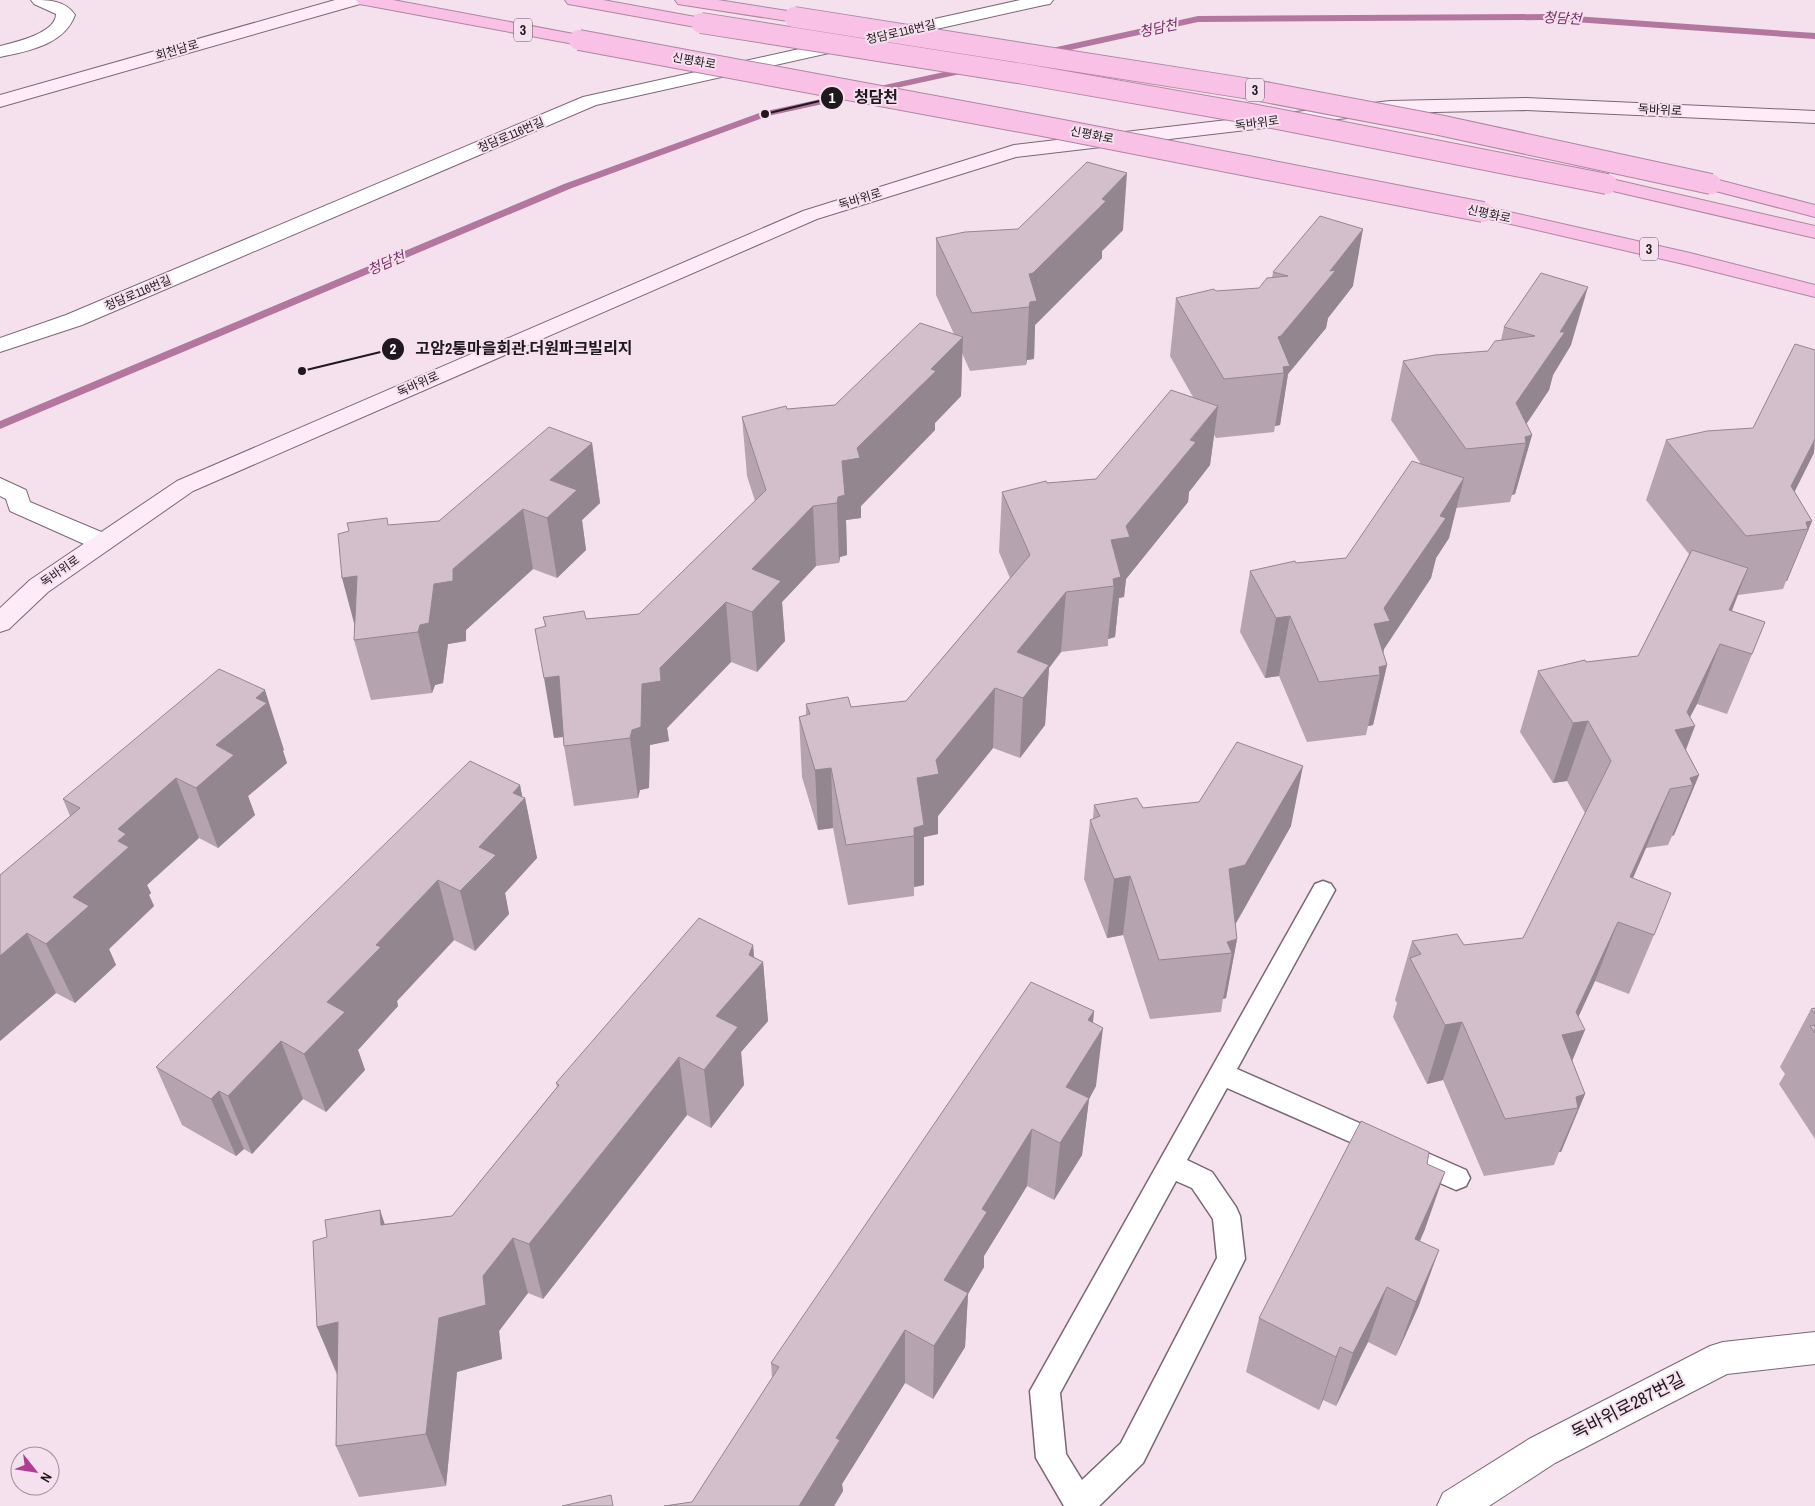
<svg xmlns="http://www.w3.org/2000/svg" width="1815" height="1506" font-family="'Archivo Narrow','Noto Sans KR',sans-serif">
<rect width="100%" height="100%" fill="#f5e1ed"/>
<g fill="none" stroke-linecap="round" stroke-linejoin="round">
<g fill="#b2769f" fill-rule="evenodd">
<polygon points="1546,14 1815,33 1815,39 1546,20 1198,22 1043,56 1038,53 1043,50 1198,16"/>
<polygon points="971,66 976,69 974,71 768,116 572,188 0,429 0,421 564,184 762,112"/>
</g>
<g stroke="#796873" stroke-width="3">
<g id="lane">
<path d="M 1323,881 L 1331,884 L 1335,890 L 1237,1069 L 1391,1137 L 1395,1145 L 1391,1153 L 1382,1156 L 1227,1088 L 1187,1160 L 1212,1172 L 1236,1207 L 1240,1216 L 1245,1259 L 1143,1463 L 1099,1506 L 1064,1506 L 1036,1458 L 1030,1391 L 1315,884 ZM 1176,1181 L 1192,1188 L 1213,1219 L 1217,1258 L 1121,1443 L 1082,1480 L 1066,1454 L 1060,1393 Z"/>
<polygon points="1416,1148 1466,1170 1470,1178 1466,1186 1456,1190 1406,1168 1403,1160 1406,1152"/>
</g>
</g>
<g stroke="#796873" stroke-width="2">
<g id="street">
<path d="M 31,0 C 49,0 65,0 75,15 C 64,45 28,51 0,57 L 0,46 C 16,42 56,33 56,14 L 34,4 Z"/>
<polygon points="1020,0 1053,0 1050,4 1044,5 596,105 82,325 0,352 0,338 66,315 583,97"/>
<polygon points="0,478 26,490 30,502 111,536 114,542 111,548 102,550 93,548 10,511 6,499 0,496"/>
<polygon points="1815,1332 1815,1364 1727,1374 1555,1463 1489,1506 1437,1506 1443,1493 1529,1439 1710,1346 1723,1342"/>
</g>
</g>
<g stroke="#796873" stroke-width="2">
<g id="secondary">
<polygon points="335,0 363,0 360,4 0,107 0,95"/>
<polygon points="1526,98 1815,111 1815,123 1526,110 1390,113 1016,157 817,219 193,491 48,592 9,629 0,632 0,608 30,580 177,481 803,211 1014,145 1390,101"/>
</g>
</g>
<g stroke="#ad86a0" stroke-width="2">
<g id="highway">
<polygon points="356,0 393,0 579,35 585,36 588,40 585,44 579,45 365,5 359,4"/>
<polygon points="565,0 603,0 701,18 707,19 710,23 707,27 701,28 574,5 568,4"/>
<polygon points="675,0 718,0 794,12 800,13 803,17 800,21 794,22 684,5 678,4"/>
<polygon points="1607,178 1815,226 1815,238 1600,188 1597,184 1600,180"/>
<polygon points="1711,178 1815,205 1815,217 1704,188 1701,184 1704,180"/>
<polygon points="1483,206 1690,253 1815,285 1815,297 1688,265 1476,216 1473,212 1476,208"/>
</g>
</g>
<use href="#lane" fill="#fff" fill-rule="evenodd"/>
<use href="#street" fill="#fff" fill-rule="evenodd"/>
<use href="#secondary" fill="#fdecf8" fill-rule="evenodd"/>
<use href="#highway" fill="#f9c1e6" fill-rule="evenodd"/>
<g stroke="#ad86a0" stroke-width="22" stroke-linecap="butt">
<g id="highway-bridge">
<polyline points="794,17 1244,88 1439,125 1711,184"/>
<polyline points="701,23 1024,74 1252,114 1607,184"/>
<polyline points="579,40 1053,128 1483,212"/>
</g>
</g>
<use href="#highway-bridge" stroke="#f9c1e6" stroke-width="20"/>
</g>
<g fill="#b5a4af">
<polygon points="1123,230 1102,251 1102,258 1035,325 1034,359 1027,360 1026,365 970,371 962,353 961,396 935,423 935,430 861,506 861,518 846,520 847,555 840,557 839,563 816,566 782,602 785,641 757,672 731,662 667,728 669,741 650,745 649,788 640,790 638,798 574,806 564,746 563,737 554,738 545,626 543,617 586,619 639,614 755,501 747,476 742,417 787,409 835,405 954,334 936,295 936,238"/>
<polygon points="1273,272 1353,286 1328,318 1326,328 1288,374 1280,425 1275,426 1274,432 1216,438 1214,435 1210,465 1189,492 1188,502 1126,579 1124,597 1119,598 1115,637 1108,639 1108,646 1061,652 1049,668 1045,725 1020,758 993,748 938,816 938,834 924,837 924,885 914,887 914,896 848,905 833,828 818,830 802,777 799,717 806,715 806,704 851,707 906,701 1010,578 999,552 1002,492 1047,483 1096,479 1193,397 1170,356 1176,298 1216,291 1259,288 1272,278"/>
<polygon points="1504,327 1571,345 1553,375 1549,390 1526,424 1532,435 1515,494 1512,495 1510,502 1456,508 1449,538 1436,558 1431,578 1384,649 1383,653 1387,665 1373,725 1368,726 1366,735 1307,742 1279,676 1265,678 1240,632 1250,571 1296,563 1346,558 1421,464 1391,420 1403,361 1488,351 1501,340"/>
<polygon points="1666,440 1795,492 1812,521 1787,581 1786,581 1783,589 1738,595 1732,611 1765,622 1727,714 1697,704 1690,717 1686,750 1699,775 1674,835 1672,836 1668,845 1646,848 1633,878 1654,935 1629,994 1595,981 1578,1016 1572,1060 1585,1094 1561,1152 1559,1152 1554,1165 1484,1176 1443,1080 1427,1084 1393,1017 1397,1003 1395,1000 1412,941 1464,945 1523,938 1585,813 1567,781 1553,783 1520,732 1538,671 1586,662 1638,656 1689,554 1646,500"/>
<polygon points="592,443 600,503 582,520 586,550 557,578 533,569 466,630 466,641 448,644 443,683 435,685 432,693 371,700 354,640 388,525 439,521"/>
<polygon points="284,750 283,751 287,763 248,796 255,815 218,848 199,838 147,885 151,893 149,895 154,906 109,949 116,965 75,1003 56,993 0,1041 0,875 70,816 63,799"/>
<polygon points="520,785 522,797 525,798 537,858 505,893 509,914 475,951 454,940 397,1001 398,1006 358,1050 365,1070 326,1112 303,1099 252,1154 244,1149 236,1156 182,1125 156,1067"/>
<polygon points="1199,802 1291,826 1235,924 1237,939 1226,998 1223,999 1221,1012 1150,1019 1123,935 1107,938 1084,879 1090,820 1093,819 1094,805 1143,808"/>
<polygon points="753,945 754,957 763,962 768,1021 741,1052 744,1085 711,1128 687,1115 543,1299 528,1293 499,1331 502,1359 457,1372 446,1486 359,1497 336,1446 337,1375 317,1327 327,1237 380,1210 384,1224 452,1216 557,1087 556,1083"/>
<polygon points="1815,1008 1815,1139 1779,1084 1785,1074 1780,1067 1811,1009"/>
<polygon points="1094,1011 1093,1023 1096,1086 1089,1099 1082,1155 1054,1200 1027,1186 984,1256 984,1267 968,1294 965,1347 933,1399 905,1383 842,1484 843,1491 834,1506 664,1506 692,1502 772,1378 771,1363"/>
<polygon points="1427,1164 1425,1229 1420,1241 1419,1305 1396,1356 1368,1342 1336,1406 1323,1400 1319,1410 1246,1372 1259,1318"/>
</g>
<g fill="#93868e">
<polygon points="1127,173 1123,230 1102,251 1102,258 1035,325 1034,359 1027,360 1026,365 1029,307 1029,274"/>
<polygon points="1363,229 1353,286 1328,318 1326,328 1288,374 1280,425 1275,426 1284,373 1278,337"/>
<polygon points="1588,287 1571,345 1553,375 1549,390 1513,444 1516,403"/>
<polygon points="963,337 961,396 935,423 935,430 861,506 861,518 846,520 847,555 840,557 839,563 837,503 842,461 857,448 931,369"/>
<polygon points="1218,406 1210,465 1189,492 1188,502 1126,579 1124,597 1119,598 1115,637 1108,639 1114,586 1111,540"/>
<polygon points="1532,435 1515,494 1512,495 1526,443 1525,437"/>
<polygon points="1815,439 1814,453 1774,533 1791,486"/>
<polygon points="592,443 600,503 582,520 586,550 557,578 547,518 550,480"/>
<polygon points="1464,478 1449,538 1436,558 1431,578 1384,649 1380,667 1387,665 1373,725 1368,726 1380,675 1374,624 1440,516"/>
<polygon points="813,506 816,566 782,602 785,641 757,672 752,612 752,569"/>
<polygon points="523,509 533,569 466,630 466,641 448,644 443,683 435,685 432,693 418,632 434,584 453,569"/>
<polygon points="1812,521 1787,581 1786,581 1808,529 1806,522"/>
<polygon points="1748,568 1725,628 1729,610"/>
<polygon points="357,576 358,638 342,578"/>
<polygon points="1066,592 1061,652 1049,668 1045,725 1020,758 1023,698 1017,652"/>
<polygon points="726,602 731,662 667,728 669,741 650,745 649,788 640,790 638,798 630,738 642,684 660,668"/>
<polygon points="1290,616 1279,676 1265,678 1276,618"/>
<polygon points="1765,622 1740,682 1727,714 1752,654"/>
<polygon points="1720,644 1697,704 1684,728 1695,726 1672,786 1675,730 1687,712"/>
<polygon points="559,676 570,736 554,738 544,678"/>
<polygon points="995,688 993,748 938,816 938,834 924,837 924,885 914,887 914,896 914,836 917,778 936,760"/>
<polygon points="265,690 284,750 283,751 287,763 248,796 255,815 218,848 196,788 216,745 256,698"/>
<polygon points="1588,721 1567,781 1553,783 1573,723"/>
<polygon points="1303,766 1291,826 1235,925 1229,869"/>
<polygon points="831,768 833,828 818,830 815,770"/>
<polygon points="1699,775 1674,835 1672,836 1693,785 1690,778"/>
<polygon points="176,778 199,838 147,885 151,893 149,895 154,906 109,949 116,965 75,1003 46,944 73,897 118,841 118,829"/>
<polygon points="520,785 523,801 525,798 537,858 505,893 509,914 475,951 460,891 479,847 513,793"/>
<polygon points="1670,789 1646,848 1607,937 1630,877"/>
<polygon points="1130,876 1123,935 1107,938 1114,879"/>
<polygon points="438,880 454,940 397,1001 398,1006 358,1050 365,1070 326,1112 304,1054 327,1002 376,945"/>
<polygon points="1618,922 1595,981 1571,1033 1585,1030 1561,1088 1562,1035 1576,1012"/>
<polygon points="27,933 56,993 0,1041 0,956"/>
<polygon points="1237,939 1226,998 1223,999 1232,953 1227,942"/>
<polygon points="753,945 755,971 763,962 768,1021 741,1052 744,1085 711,1128 704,1070 716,1016 749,955"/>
<polygon points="1094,1011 1090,1049 1103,1028 1096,1086 1089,1099 1082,1155 1054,1200 1066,1087 1088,1020"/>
<polygon points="1462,1022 1443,1080 1427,1084 1445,1025"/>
<polygon points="281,1041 303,1099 252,1154 228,1096"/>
<polygon points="679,1057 687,1115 543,1299 529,1244"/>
<polygon points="219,1091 244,1149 236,1156 211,1099"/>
<polygon points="1585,1094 1561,1152 1559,1152 1578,1108 1576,1097"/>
<polygon points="1032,1129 1027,1186 984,1256 984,1267 968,1294 965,1347 933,1399 934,1346 944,1280 982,1209"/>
<polygon points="1445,1172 1425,1229 1396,1294 1415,1239"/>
<polygon points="380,1210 399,1266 381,1225"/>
<polygon points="513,1238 528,1293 499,1331 502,1359 457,1372 446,1486 426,1434 439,1318 483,1276"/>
<polygon points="1439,1250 1419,1305 1396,1356 1416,1302"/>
<polygon points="1387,1287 1368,1342 1336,1406 1353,1353"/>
<polygon points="338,1322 340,1380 317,1327"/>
<polygon points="905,1330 905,1383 842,1484 843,1491 834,1506 799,1506 836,1438"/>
<polygon points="1340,1347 1323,1400 1319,1410 1336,1357"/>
</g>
<g fill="#d2bfcb" stroke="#93868e">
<polygon points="1087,162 1127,173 1102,199 1106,201 1033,273 1029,274 1037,301 1030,302 1029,307 972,313 936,238 965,232 1018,229"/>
<polygon points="1320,216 1363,229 1330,271 1336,270 1281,336 1278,337 1290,366 1283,367 1284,373 1224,379 1176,298 1214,289 1216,291 1259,288 1267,278 1288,276 1273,272"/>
<polygon points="1541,273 1588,287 1560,332 1565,332 1516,403 1532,435 1525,437 1526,443 1466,449 1403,361 1435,355 1488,351 1495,341 1535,336 1504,327"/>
<polygon points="920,323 963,337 931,369 936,371 857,448 860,458 842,461 845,495 838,497 837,503 813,506 752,569 781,581 752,612 726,602 660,668 661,681 642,684 641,727 632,730 630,738 564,746 559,676 544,678 535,629 546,626 543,617 584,611 586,619 639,614 766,490 742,417 786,406 787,409 835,405"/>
<polygon points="1795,344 1815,350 1815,439 1791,486 1812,521 1806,522 1808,529 1746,536 1666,440 1707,431 1753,428"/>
<polygon points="1171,390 1218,406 1190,440 1196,442 1126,526 1130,537 1111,540 1121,577 1113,579 1114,586 1066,592 1017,652 1049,665 1023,698 995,688 936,760 939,774 917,778 924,825 914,828 914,836 846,845 831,768 815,770 799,717 810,714 806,704 848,697 851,707 906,701 1030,555 1002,492 1046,481 1047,483 1096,479"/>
<polygon points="549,427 592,443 550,480 577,490 547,518 523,509 453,569 453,581 434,584 429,623 420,625 418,632 354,640 357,576 342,578 338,534 349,531 347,523 387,518 388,525 439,521"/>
<polygon points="1412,461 1464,478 1440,516 1446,518 1384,608 1390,621 1374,624 1387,665 1379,667 1380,675 1319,682 1290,616 1276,618 1250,571 1295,561 1296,563 1346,558"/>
<polygon points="1692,550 1748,568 1729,610 1765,622 1752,654 1720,644 1687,712 1695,726 1675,730 1699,775 1690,778 1693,785 1670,789 1630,877 1671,893 1654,935 1618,922 1576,1012 1585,1030 1562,1035 1585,1094 1576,1097 1578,1108 1505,1119 1462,1022 1445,1025 1410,958 1421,954 1412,941 1457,934 1464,945 1523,938 1611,761 1588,721 1573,723 1538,671 1585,660 1586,662 1638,656"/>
<polygon points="219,669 265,690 256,698 267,703 216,745 234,755 196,788 176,778 118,829 126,834 118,841 129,847 73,897 89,906 46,944 27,933 0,956 0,875 80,808 63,799"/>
<polygon points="1237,742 1303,766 1245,865 1229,869 1237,939 1227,942 1232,953 1159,960 1130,876 1114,879 1090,820 1100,816 1094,805 1137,798 1143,808 1199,802"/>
<polygon points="470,761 520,785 513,793 525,798 479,847 496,855 460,891 438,880 376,945 381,947 327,1002 345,1012 304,1054 281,1041 228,1096 219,1091 211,1099 156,1067"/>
<polygon points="699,918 753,945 749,955 763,962 716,1016 738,1027 704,1070 679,1057 529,1244 513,1238 483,1276 486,1305 439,1318 426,1434 336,1446 338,1322 317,1327 313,1241 327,1237 325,1220 380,1210 381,1225 452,1216 559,1085 556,1083"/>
<polygon points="1031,982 1094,1011 1088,1020 1103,1028 1066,1087 1089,1098 1060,1143 1032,1129 982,1209 987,1212 944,1280 968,1293 934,1346 905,1330 836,1438 840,1440 799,1506 664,1506 692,1502 779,1367 771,1363"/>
<polygon points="1815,1008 1815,1014 1811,1009"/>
<polygon points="1815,1025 1815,1033 1810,1026"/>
<polygon points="1361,1121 1429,1152 1427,1164 1445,1172 1415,1239 1439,1250 1416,1302 1387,1287 1353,1353 1340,1347 1336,1357 1259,1318"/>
<polygon points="611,1495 613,1506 562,1506"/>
</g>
<g text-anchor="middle" stroke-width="4" stroke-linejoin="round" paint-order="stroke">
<g font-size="12" fill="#1f181d" stroke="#f5e1ed">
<text transform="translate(901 32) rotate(-13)" y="4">청담로116번길</text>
<text transform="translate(177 50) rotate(-16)" y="4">회천남로</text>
<text transform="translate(694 61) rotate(10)" y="4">신평화로</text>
<text transform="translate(1660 110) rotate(3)" y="4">독바위로</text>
<text transform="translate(1257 123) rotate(-7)" y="4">독바위로</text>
<text transform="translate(511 135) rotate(-23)" y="4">청담로116번길</text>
<text transform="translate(1092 135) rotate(11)" y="4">신평화로</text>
<text transform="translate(860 199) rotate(-17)" y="4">독바위로</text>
<text transform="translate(1489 214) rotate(12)" y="4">신평화로</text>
<text transform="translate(138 293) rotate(-23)" y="4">청담로116번길</text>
<text transform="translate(418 384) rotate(-24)" y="4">독바위로</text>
<text transform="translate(60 571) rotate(-35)" y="4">독바위로</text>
</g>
<g font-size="14" font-style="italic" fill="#762d64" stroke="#f5e1ed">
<text transform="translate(1562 18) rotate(3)" y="5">청담천</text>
<text transform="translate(1158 28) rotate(-12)" y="5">청담천</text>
<text transform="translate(386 263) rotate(-23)" y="5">청담천</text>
</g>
<g fill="#f5e1ed" stroke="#5f545b" stroke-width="1">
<rect x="514" y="18.5" width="18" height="23" rx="4"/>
<rect x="1246" y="78.5" width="18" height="23" rx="4"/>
<rect x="1640" y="237.5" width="18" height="23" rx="4"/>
</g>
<g font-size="14" font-weight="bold" fill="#1f181d">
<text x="523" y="35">3</text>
<text x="1255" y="95">3</text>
<text x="1649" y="254">3</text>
</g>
<g font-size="18" fill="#1f181d" stroke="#f5e1ed">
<text transform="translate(1628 1406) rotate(-27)" y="6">독바위로287번길</text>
</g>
</g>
<path fill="none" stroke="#1f181d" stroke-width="2" d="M765 114L832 98M302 371L393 349"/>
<g fill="#1f181d" stroke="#f5e1ed" stroke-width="2">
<circle cx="765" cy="114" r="5"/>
<circle cx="302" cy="371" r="5"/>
<circle cx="832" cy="98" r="12"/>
<circle cx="393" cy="349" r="12"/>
</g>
<g font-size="15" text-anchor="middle" font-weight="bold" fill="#fff">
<text x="832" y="103">1</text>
<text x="393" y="354">2</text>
</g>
<g font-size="16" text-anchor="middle" font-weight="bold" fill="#1f181d" stroke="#f5e1ed" stroke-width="4" stroke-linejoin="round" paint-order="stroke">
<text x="876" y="103">청담천</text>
<text x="524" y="354">고암2통마을회관.더원파크빌리지</text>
</g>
<g transform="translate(35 1471) rotate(120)"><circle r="24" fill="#f5e1ed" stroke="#9f919a"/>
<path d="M0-4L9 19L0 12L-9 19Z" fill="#b13c94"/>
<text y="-8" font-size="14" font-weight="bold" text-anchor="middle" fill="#1f181d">N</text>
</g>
</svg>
